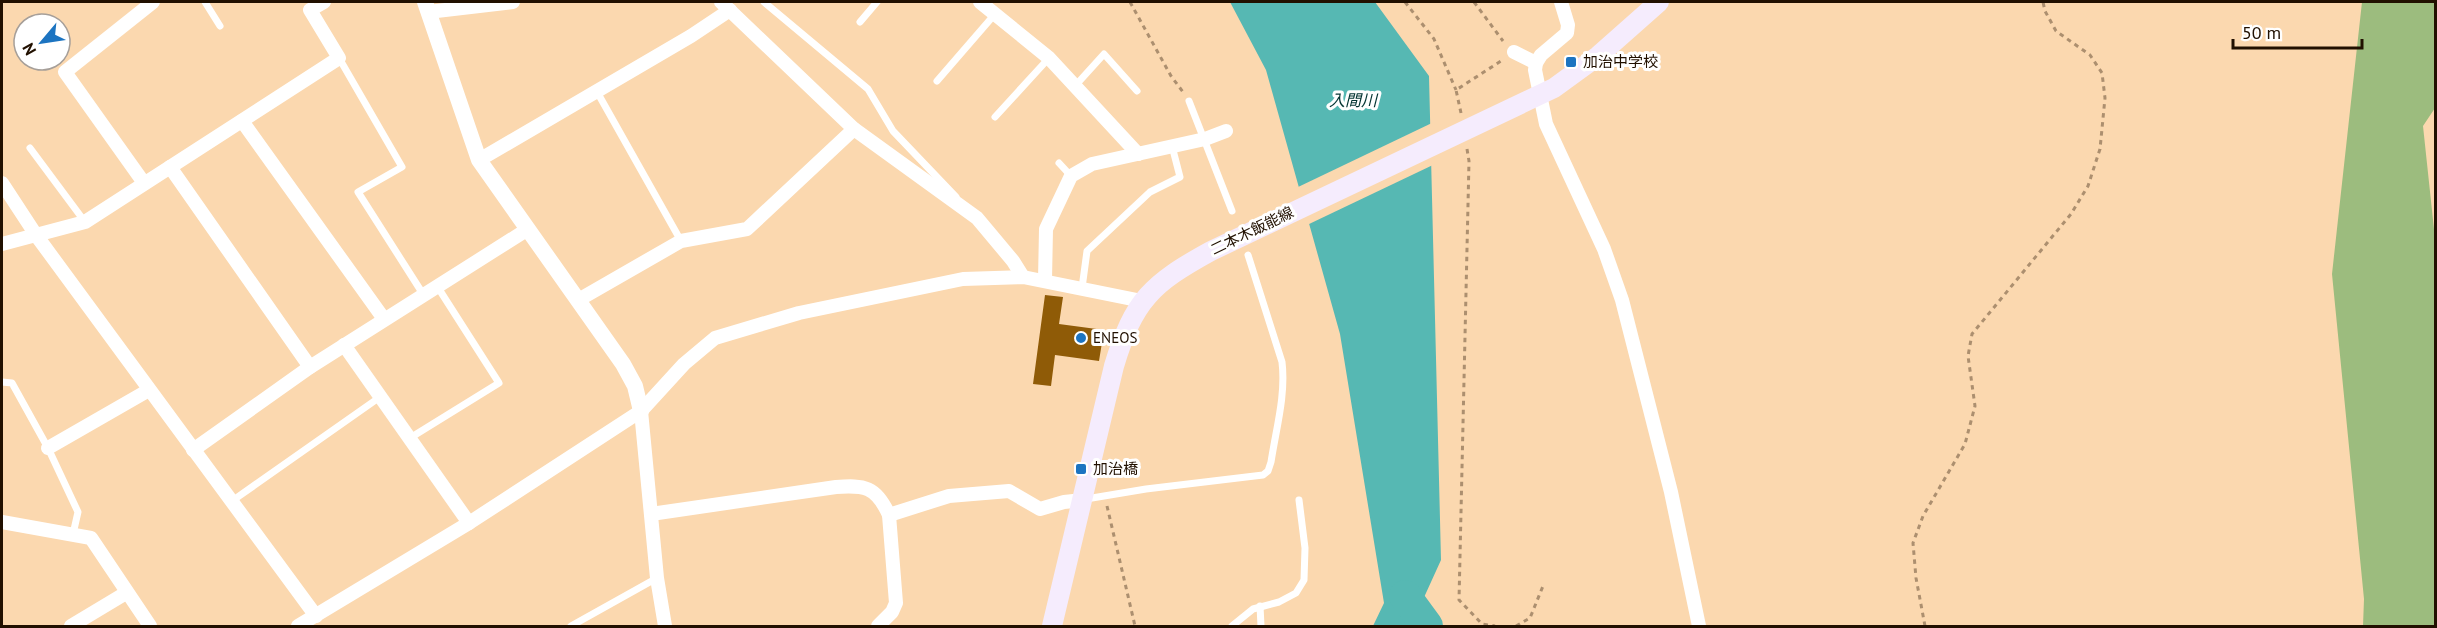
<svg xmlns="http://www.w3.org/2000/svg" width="2437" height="628" font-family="'PT Sans','Noto Sans JP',sans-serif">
<rect width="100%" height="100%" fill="#fbd8af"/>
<polygon fill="#9cbc7e" points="2362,2 2435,2 2435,108 2423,126 2436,248 2435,626 2363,626 2364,599 2332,274"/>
<polygon fill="#56b8b3" points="1230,2 1375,2 1429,76 1441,560 1411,626 1373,626 1384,603 1340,334 1266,70"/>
<polygon fill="#fbd8af" points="1434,122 1435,164 1307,225 1296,188"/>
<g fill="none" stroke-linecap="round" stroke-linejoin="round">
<polyline stroke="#56b8b3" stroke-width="32" points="1405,596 1427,626"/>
</g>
<polygon fill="#8f5b07" points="1045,295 1063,297 1059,324 1104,330 1099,361 1055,355 1051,386 1033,384"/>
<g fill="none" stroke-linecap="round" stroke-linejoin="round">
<g stroke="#ac8f6f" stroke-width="3" stroke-dasharray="4.5 4.5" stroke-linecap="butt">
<polyline points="1130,2 1171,76 1183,92"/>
<polyline points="1405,2 1434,39 1456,90"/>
<polyline points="1474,2 1503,41"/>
<polyline points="1461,113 1456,90 1501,61"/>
<polyline points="1467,149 1469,161 1459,600 1482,624 1495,626"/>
<polyline points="1107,506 1135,626"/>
<polyline points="1516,626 1530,618 1543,586"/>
<polyline points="1925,626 1916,578 1913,543 1923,516 1965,444 1975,406 1968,356 1972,334 2071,214 2088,186 2100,149 2105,98 2102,73 2090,55 2056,31 2045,11 2043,2"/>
</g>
<g stroke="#fff" stroke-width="7">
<polyline points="205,2 220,26"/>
<polyline points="764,2 868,89 893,131 956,197"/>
<polyline points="860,22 877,2"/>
<polyline points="339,58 402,167 358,192 423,294"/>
<polyline points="937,81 995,14"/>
<polyline points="1075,86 1104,54 1137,91"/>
<polyline points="596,90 681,241"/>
<polyline points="1189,101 1232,211"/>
<polyline points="995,117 1049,58"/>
<polyline points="30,148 85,222"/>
<polyline points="1059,163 1071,176"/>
<polyline points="1082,288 1087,251 1150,192 1180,177 1172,146"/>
<polyline points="2,382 12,383 48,448 78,512 73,534"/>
<polyline points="410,438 499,383 437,286"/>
<path d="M 1086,499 L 1146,489 L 1263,475 L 1268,471 L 1271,462 C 1276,429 1286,395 1282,362 L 1248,255"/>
<polyline points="232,501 380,397"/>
<polyline points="1260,606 1261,626"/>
<polyline points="571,626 657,578"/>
<polyline points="1232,626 1253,609 1279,602 1296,593 1304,580 1305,548 1299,500"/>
</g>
<g stroke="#fff" stroke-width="14">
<polyline points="721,2 854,129 977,218 1013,261 1023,277"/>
<polyline points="980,2 1049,58 1138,154"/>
<polyline points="1561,2 1568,25 1567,33 1541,55 1536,63 1535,70 1546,124 1604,249 1622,300 1671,492 1699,626"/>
<polyline points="428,12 513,2"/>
<polyline points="1514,52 1536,63"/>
<polyline points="242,121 384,319"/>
<polyline points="479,160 691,36 730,10"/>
<polyline points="170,167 310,367"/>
<polyline points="2,183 36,235 316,616"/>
<polyline points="144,183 65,72 153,2"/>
<polyline points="2,244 85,222 339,58 310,10 324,2"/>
<polyline points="1045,280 1046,229 1071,176 1092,164 1205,139 1226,131"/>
<polyline points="580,299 681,241 747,229 854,129"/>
<polyline points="344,345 469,523"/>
<polyline points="641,411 657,578 665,626"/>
<polyline points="48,448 149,390"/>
<polyline points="193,450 310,367 528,229"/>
<path d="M 651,514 L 836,487 C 864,485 876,486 889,515 L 896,603 L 892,612 L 878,626"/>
<polyline points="889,515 949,496 1009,491 1040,509 1064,502 1083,500"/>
<polyline points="2,522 91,538 150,626"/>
<polyline points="71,626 126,593"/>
<polyline points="298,626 469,523 641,411 684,364 715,338 799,313 963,279 1023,277 1142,301"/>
</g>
<polyline stroke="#fff" stroke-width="16" points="425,2 479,160 623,364 635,386 641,411"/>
<path stroke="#f5ecfd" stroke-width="20" d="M 1052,626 L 1114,366 C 1134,300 1151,284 1211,251 L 1554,88 L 1598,56 L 1659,2"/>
</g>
<g fill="#1c74c1" stroke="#fff" stroke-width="2">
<rect x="1565" y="56" width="12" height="12" rx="3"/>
<circle cx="1081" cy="338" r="6"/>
<rect x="1075" y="463" width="12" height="12" rx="3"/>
</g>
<g text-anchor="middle" stroke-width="6" stroke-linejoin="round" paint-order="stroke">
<g font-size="15" fill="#211000" stroke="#fff" text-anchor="start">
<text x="1583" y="67">加治中学校</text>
<text x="1093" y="343">ENEOS</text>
<text x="1093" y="474">加治橋</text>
</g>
<g font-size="15" fill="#211000" stroke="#fff">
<text transform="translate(1252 231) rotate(-26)" y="5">二本木飯能線</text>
</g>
<g font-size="16" font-style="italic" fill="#003230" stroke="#fff">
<text x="1353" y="106">入間川</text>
</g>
</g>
<rect width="2437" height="628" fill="none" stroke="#211000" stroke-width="6"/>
<g transform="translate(42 42) rotate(241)"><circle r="28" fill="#ffffff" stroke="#a69f99" stroke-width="1.5"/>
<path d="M0-4.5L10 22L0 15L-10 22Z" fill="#1c74c1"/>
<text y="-9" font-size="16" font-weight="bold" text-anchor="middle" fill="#211000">N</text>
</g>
<path d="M2233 39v9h129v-9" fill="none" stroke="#211000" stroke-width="3"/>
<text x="2242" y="39" font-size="18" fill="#211000" stroke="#ffffff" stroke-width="4.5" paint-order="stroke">50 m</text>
</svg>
